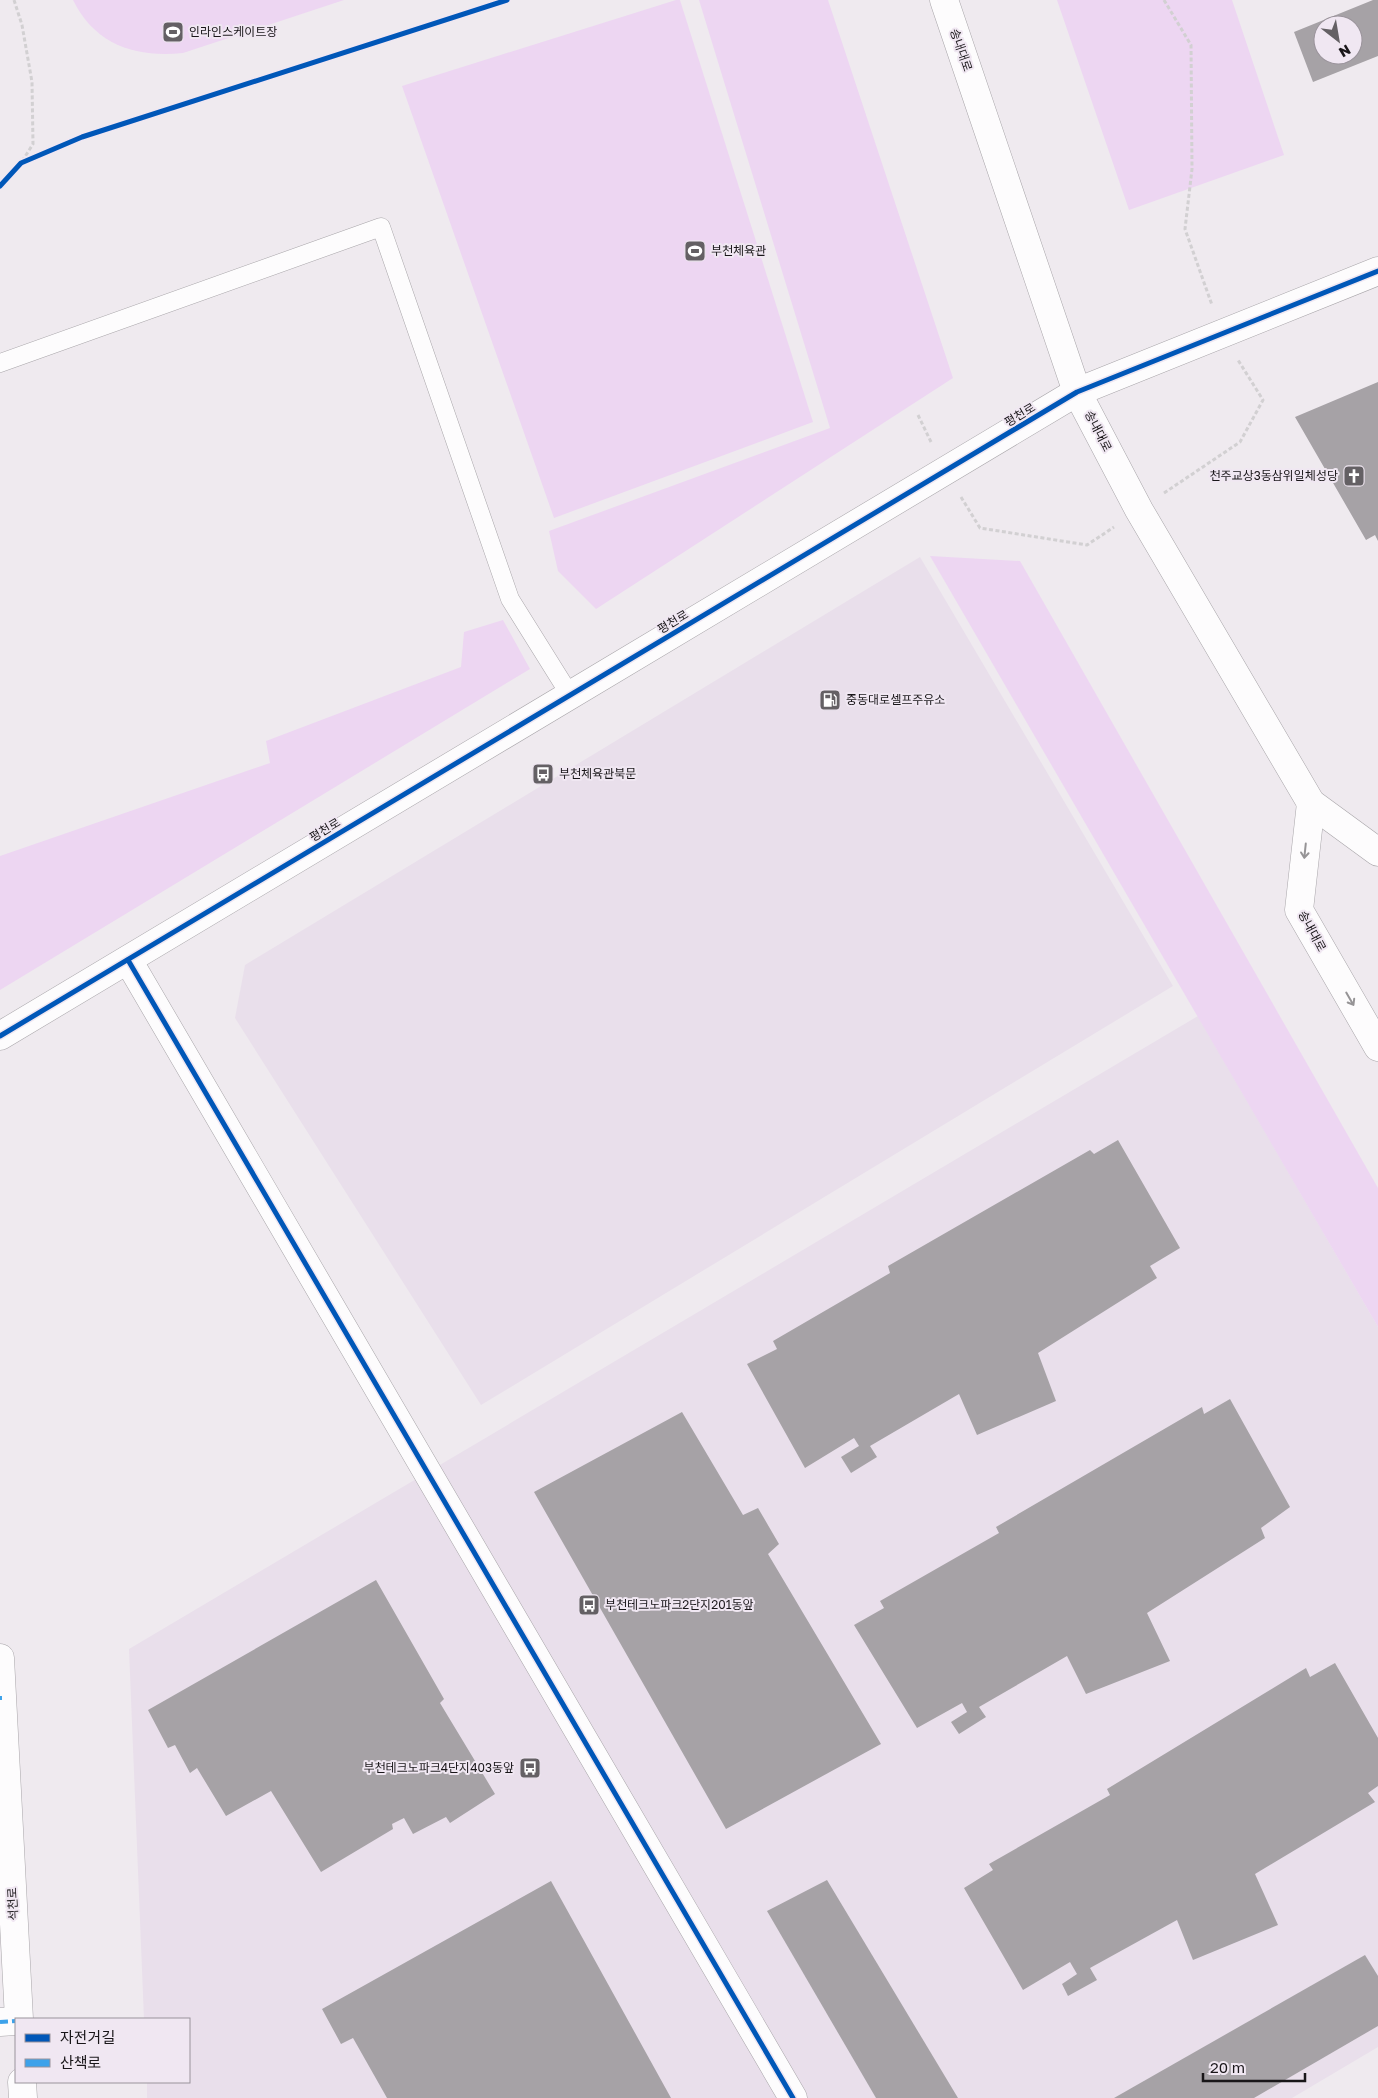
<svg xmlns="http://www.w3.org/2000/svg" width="1378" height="2098" font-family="'Golos Text','Noto Sans KR',sans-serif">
<rect width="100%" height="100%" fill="#efeaef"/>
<g fill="#e9dfeb">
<polygon points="920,557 1173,986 481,1405 235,1018 245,965"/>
<polygon points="1198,1016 1378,1327 1378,2047 1292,2098 147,2098 147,2082 189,2082 189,2019 144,2019 129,1649"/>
</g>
<g fill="#edd6f2">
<path d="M 73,0 L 344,0 L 183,53 C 136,58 95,45 73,0 Z"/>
<polygon points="676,0 680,0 813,422 554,518 402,86"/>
<polygon points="699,0 828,0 953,378 596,609 558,571 549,531 830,428"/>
<polygon points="1057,0 1232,0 1284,155 1129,210"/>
<polygon points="930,556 1020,561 1378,1188 1378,1327"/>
<polygon points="503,620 530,669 0,990 0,856 270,763 266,741 461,667 464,632"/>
</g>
<g fill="#a6a2a6" fill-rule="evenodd">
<path d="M 1373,0 L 1378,0 L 1378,56 L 1313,82 L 1294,32 ZM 1323,25 L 1353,25 L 1353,55 L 1323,55 Z"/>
<polygon points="1378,382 1378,541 1375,535 1366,540 1295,417"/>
<polygon points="1118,1140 1180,1248 1150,1266 1157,1278 1038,1353 1056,1401 977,1435 959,1394 870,1446 877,1457 851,1473 841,1457 859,1446 854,1438 805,1468 747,1364 777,1349 773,1341 890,1273 888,1266 1090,1150 1094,1154"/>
<polygon points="1230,1399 1290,1507 1261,1528 1265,1538 1147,1613 1170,1661 1086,1694 1067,1656 979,1707 986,1717 959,1734 951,1722 967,1712 962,1703 917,1728 854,1625 884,1608 880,1601 999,1533 996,1527 1202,1407 1204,1414"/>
<polygon points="682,1412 743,1515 758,1508 779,1544 768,1554 881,1744 726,1829 534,1492"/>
<polygon points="376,1580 444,1699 440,1703 495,1794 450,1823 446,1817 413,1834 404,1818 392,1824 393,1829 321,1872 271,1791 226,1816 197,1768 190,1773 175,1745 168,1748 148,1710"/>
<polygon points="1335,1663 1378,1738 1378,1786 1368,1793 1375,1802 1255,1874 1278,1925 1193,1960 1177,1920 1090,1968 1097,1980 1068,1996 1062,1984 1077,1974 1070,1962 1023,1990 964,1888 993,1870 989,1864 1110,1795 1107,1789 1306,1668 1310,1677"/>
<polygon points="827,1880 958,2098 876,2098 767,1911"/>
<polygon points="551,1881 671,2098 387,2098 353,2038 341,2044 322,2009"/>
<polygon points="1365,1955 1378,1976 1378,2026 1254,2098 1114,2098"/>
</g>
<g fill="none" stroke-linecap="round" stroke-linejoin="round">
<g stroke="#a8a5a9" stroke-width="19">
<polyline id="service" points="0,363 381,227 510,599 570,695"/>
</g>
<g stroke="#a8a5a9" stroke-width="29">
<g id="minor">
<polyline points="128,960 793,2098"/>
<polyline points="0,1036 1077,392 1378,271"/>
<polyline points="0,2022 16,2021"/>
</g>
</g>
<g stroke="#a8a5a9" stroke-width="29">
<g id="tertiary">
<polyline points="944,0 1077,392 1139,510 1311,803 1378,852"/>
<polyline points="1311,803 1299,910 1378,1047"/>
<polyline points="0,1658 19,2019"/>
<polyline points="22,2082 23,2098"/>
</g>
</g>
<g stroke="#d2d0d2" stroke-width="3" stroke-dasharray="4 2.5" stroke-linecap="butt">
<polyline points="14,0 22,25 32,82 33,144 21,163"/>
<polyline points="1164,0 1191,45 1192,169 1185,229 1212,305"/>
<polyline points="918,415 932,444"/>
<polyline points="1164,493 1240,442 1263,400 1238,360"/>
<polyline points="961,497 980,528 1087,545 1114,527"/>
</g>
<use href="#service" stroke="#fdfcfd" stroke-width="18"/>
<use href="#minor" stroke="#fdfcfd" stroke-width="28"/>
<use href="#tertiary" stroke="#fdfcfd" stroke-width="28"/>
<g stroke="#3da2ea" stroke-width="4" stroke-dasharray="8 4" stroke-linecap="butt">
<polyline points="0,1698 2,1698"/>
<polyline points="0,2022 16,2021"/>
</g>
<g stroke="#f0e7f2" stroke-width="8">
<g id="cycleway">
<polyline points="0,186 21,163 82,137 507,0"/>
<polyline points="128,960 793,2098"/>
<polyline points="0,1036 1077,392 1378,271"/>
</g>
</g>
<use href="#cycleway" stroke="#0057b8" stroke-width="5"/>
</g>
<defs><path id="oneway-shaft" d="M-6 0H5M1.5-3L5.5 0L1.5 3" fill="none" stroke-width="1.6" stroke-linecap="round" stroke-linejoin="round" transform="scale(1.25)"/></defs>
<g stroke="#969496">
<use href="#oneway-shaft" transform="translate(1305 851) rotate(96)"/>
<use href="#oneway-shaft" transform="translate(1350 999) rotate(60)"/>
</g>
<defs>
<g id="stadium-square" transform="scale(1.125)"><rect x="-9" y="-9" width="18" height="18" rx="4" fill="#646064" stroke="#f0e7f2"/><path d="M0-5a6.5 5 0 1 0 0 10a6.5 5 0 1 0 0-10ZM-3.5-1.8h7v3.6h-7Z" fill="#fff"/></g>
<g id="church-square" transform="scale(1.125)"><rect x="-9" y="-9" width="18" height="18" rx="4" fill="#646064" stroke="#f0e7f2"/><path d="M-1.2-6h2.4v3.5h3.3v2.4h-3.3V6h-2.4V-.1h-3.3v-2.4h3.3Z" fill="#fff"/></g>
<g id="fuel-square" transform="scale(1.125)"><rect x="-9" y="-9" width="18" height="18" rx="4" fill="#646064" stroke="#f0e7f2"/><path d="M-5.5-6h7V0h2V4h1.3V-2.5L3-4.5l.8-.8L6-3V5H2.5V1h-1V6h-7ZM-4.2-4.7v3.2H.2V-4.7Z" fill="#fff"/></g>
<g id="bus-square" transform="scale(1.125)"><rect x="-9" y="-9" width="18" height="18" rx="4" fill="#646064" stroke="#f0e7f2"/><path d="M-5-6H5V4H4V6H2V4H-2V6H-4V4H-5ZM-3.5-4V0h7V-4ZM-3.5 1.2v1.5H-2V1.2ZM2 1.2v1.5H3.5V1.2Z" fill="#fff"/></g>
</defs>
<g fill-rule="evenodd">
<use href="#stadium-square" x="173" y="32"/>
<use href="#stadium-square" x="695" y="251"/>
<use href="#church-square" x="1354" y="476"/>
<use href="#fuel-square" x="830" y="700"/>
<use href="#bus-square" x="543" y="774"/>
<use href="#bus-square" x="589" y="1605"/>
<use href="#bus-square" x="530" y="1768"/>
</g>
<g text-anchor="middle" stroke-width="4" stroke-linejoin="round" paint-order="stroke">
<g font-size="12" fill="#191619" stroke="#f0e7f2" text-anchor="start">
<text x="189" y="36">인라인스케이트장</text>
<text x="711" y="255">부천체육관</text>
<text x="1338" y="480" text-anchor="end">천주교상3동삼위일체성당</text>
<text x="846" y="704">중동대로셀프주유소</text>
<text x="559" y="778">부천체육관북문</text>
<text x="605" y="1609">부천테크노파크2단지201동앞</text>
<text x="514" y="1772" text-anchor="end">부천테크노파크4단지403동앞</text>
</g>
<g font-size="12" fill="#191619" stroke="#f0e7f2">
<text transform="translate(961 50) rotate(71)" y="4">송내대로</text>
<text transform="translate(1020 415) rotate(-31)" y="4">평천로</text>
<text transform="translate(1098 431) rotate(63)" y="4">송내대로</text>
<text transform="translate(673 622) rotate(-31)" y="4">평천로</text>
<text transform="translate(325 830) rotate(-31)" y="4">평천로</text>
<text transform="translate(1312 931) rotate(62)" y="4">송내대로</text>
<text transform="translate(13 1904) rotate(-93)" y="4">석천로</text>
</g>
</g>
<rect x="15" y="2018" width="175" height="65" fill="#f0e7f2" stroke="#9a939b"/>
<rect x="25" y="2034" width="25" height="8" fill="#0057b8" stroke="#9a939b"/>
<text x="60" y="2043" font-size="15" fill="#191619">자전거길</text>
<rect x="25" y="2059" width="25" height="8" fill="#3da2ea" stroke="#9a939b"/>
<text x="60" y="2068" font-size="15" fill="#191619">산책로</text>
<g transform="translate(1338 40) rotate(149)"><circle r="24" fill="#f0e7f2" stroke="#9a939b"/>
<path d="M0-4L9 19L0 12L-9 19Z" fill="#646064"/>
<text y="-8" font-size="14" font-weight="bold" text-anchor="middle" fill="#191619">N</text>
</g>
<path d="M1203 2073v8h102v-8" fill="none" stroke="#191619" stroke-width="2.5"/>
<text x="1210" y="2073" font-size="15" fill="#191619" stroke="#f0e7f2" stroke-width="4" paint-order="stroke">20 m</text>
</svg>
